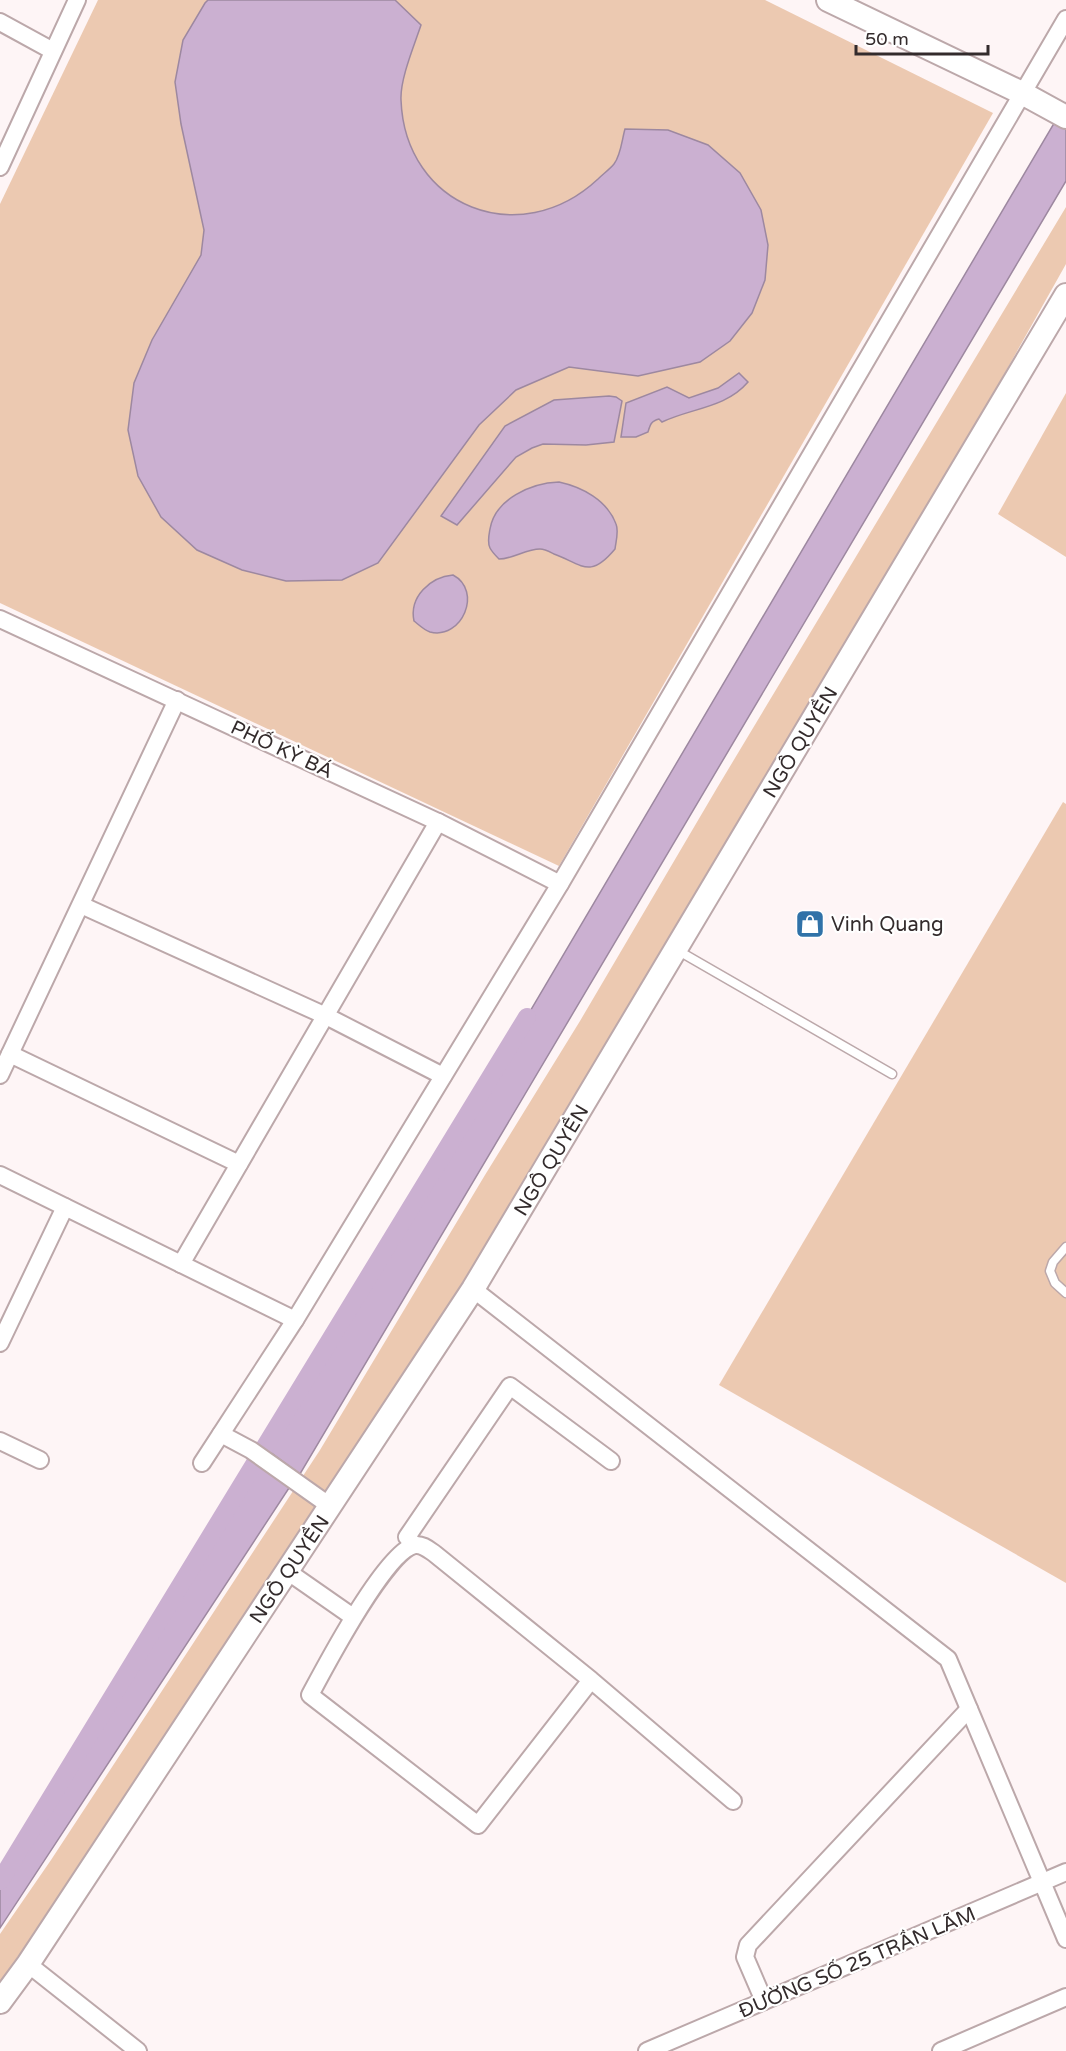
<svg xmlns="http://www.w3.org/2000/svg" width="1066" height="2051" font-family="'Varela Round',sans-serif">
<rect width="100%" height="100%" fill="#fef5f6"/>
<g fill="#ecc9b1">
<polygon points="98,0 765,0 993,113 559,866 0,603 0,204"/>
<polygon points="1066,207 1066,264 938,492 644,991 396,1394 321,1510 0,1985 0,1934 51,1860 320,1450 485,1175 580,1021 717,788"/>
<polygon points="1066,393 1066,557 998,514"/>
<polygon points="1063,802 1066,804 1066,1583 719,1385"/>
</g>
<g fill="#cbb0d1" stroke="#9d88a0" stroke-width="1.5">
<path d="M 208,0 L 395,0 L 421,25 C 414,46 400,79 401,100 C 405,207 520,252 598,179 C 603,174 610,169 614,164 C 621,155 622,139 625,129 L 668,130 L 708,145 L 740,173 L 761,210 L 768,245 L 765,280 L 752,313 L 730,341 L 700,362 L 638,376 L 569,367 L 516,390 L 479,425 L 378,563 L 342,580 L 286,581 L 242,570 L 197,550 L 161,517 L 138,476 L 128,430 L 134,383 L 152,340 L 201,255 L 204,230 L 181,124 L 175,82 L 183,40 L 205,3 Z"/>
<polygon points="1066,103 1066,181 300,1474 270,1452"/>
<path d="M 739,373 L 748,382 C 726,408 691,408 662,422 L 659,419 C 651,421 650,425 648,432 L 636,437 L 621,437 L 626,403 L 667,387 L 689,398 L 718,388 Z"/>
<polygon points="609,396 616,397 622,401 614,442 586,445 543,444 532,448 516,457 457,525 441,516 505,426 554,400"/>
<path d="M 559,482 C 582,487 607,500 616,524 C 619,531 616,541 615,549 C 590,579 583,565 554,554 C 550,552 545,549 540,549 C 526,549 513,559 499,559 C 496,556 492,552 490,548 C 487,542 489,535 490,529 C 495,499 531,483 559,482 Z"/>
<path d="M 453,575 C 483,591 462,640 430,632 C 424,630 418,624 414,621 C 409,597 430,577 453,575 Z"/>
<polygon points="254,1464 291,1485 0,1928 0,1881"/>
</g>
<g fill="none" stroke-linecap="round" stroke-linejoin="round">
<polyline stroke="#cbb0d1" stroke-width="18" points="0,1881 527,1017"/>
<g stroke="#bca8aa" stroke-width="11">
<g id="lane">
<polyline points="677,950 892,1074"/>
<polyline points="1066,1247 1053,1262 1050,1271 1055,1283 1066,1293"/>
</g>
</g>
<g stroke="#bca8aa" stroke-width="20">
<g id="street">
<polyline points="0,22 53,51"/>
<polyline points="0,167 77,0"/>
<polyline points="0,619 438,822 560,884"/>
<polyline points="81,905 326,1016 443,1076"/>
<polyline points="10,1054 239,1164"/>
<polyline points="0,1075 177,700"/>
<polyline points="0,1175 295,1320"/>
<polyline points="181,1264 438,822"/>
<polyline points="473,1289 948,1659 1066,1939"/>
<polyline points="0,1343 65,1207"/>
<polyline points="221,1434 251,1450 330,1506"/>
<polyline points="0,1441 40,1460"/>
<polyline points="202,1463 295,1320 560,884 1066,19"/>
<polyline points="414,1545 407,1537 510,1386 611,1461"/>
<polyline points="287,1571 353,1617"/>
<path d="M 591,1680 L 435,1554 C 429,1550 423,1544 415,1545 C 386,1551 325,1667 310,1695 L 478,1825 L 591,1680 L 733,1801"/>
<polyline points="28,1964 138,2051"/>
<polyline points="764,2001 745,1957 748,1945 969,1709"/>
<polyline points="647,2051 1066,1872"/>
<polyline points="941,2051 1066,1997"/>
</g>
</g>
<g stroke="#bca8aa" stroke-width="26">
<g id="secondary">
<polyline points="828,0 1022,93 1066,117"/>
<polyline points="0,2002 28,1964 473,1289 1066,295"/>
</g>
</g>
<use href="#lane" stroke="#fff" stroke-width="8"/>
<use href="#street" stroke="#fff" stroke-width="16"/>
<use href="#secondary" stroke="#fff" stroke-width="22"/>
</g>
<defs>
<g id="shop-square" transform="scale(1.5)"><rect x="-9" y="-9" width="18" height="18" rx="4" fill="#3072a8" stroke="#fff"/><path d="M-5-2.5h2.3a2.7 3.5 0 0 1 5.4 0H5L5.5 6h-11ZM-1.5-2.5h3a1.5 2.3 0 0 0-3 0Z" fill="#fff"/></g>
</defs>
<g fill-rule="evenodd">
<use href="#shop-square" x="810" y="924"/>
</g>
<g text-anchor="middle" stroke-width="4.5" stroke-linejoin="round" paint-order="stroke">
<g font-size="20" fill="#332b2c" stroke="#fff">
<text transform="translate(800 742) rotate(-59)" y="7">NGÔ QUYỀN</text>
<text transform="translate(282 749) rotate(25)" y="7">PHỐ KỲ BÁ</text>
<text transform="translate(551 1160) rotate(-59)" y="7">NGÔ QUYỀN</text>
<text transform="translate(289 1569) rotate(-56)" y="7">NGÔ QUYỀN</text>
<text transform="translate(857 1962) rotate(-23)" y="7">ĐƯỜNG SỐ 25 TRẦN LÃM</text>
</g>
<g font-size="20" fill="#332b2c" stroke="#fff" text-anchor="start">
<text x="831" y="931">Vinh Quang</text>
</g>
</g>
<path d="M856 45v9h132v-9" fill="none" stroke="#332b2c" stroke-width="3"/>
<text x="865" y="45" font-size="18" fill="#332b2c" stroke="#ffffff" stroke-width="4.5" paint-order="stroke">50 m</text>
</svg>
